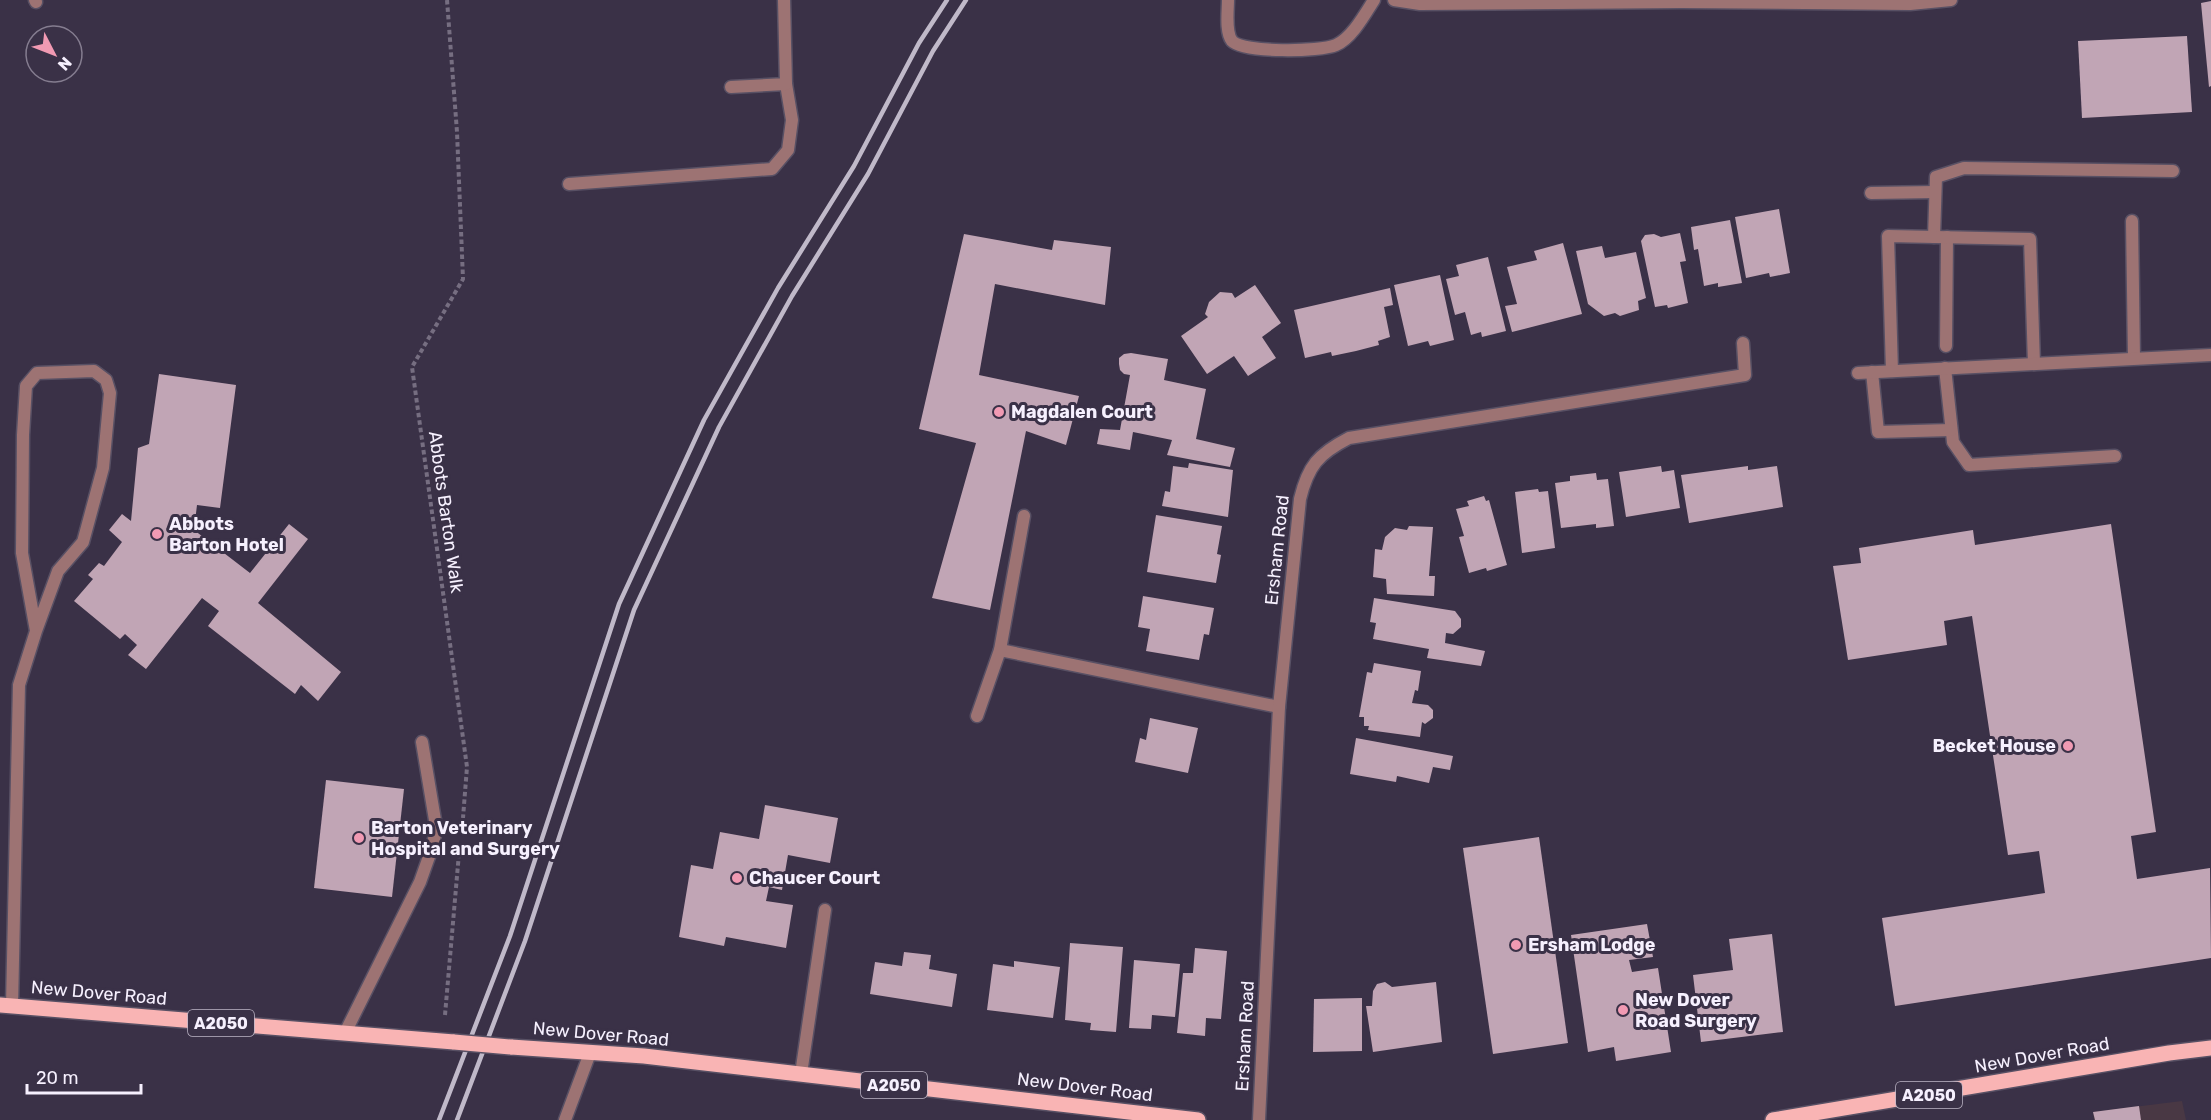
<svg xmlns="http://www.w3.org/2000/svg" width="2211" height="1120" font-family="Rubik,sans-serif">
<rect width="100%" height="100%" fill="#3a3147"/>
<polygon fill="#493844" points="2182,1101 2186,1120 2094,1120 2093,1112"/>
<g fill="#c1a5b5">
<polygon points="2211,1 2211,86 2209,87 2201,3"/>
<polygon points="2187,36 2192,112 2082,118 2078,41"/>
<polygon points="1779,209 1790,273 1770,277 1769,273 1746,278 1735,217"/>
<polygon points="1730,220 1742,283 1718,287 1718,283 1704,286 1698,249 1694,250 1691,227"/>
<polygon points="1680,233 1686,261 1680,262 1688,303 1668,308 1667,305 1655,307 1641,241 1645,235 1654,234 1661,237"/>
<polygon points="964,234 1052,250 1054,240 1111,247 1105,305 995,284 979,375 1079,396 1066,445 1026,431 990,610 932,598 976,443 919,429"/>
<polygon points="1563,243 1582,314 1512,332 1505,306 1517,304 1507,267 1537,260 1534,251"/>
<polygon points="1602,246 1605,258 1636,252 1646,298 1638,301 1639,310 1620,316 1615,313 1604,316 1588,304 1576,251"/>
<polygon points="1488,257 1506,331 1482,337 1481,332 1471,335 1465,312 1455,315 1446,279 1459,276 1456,265"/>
<polygon points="1440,275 1454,340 1430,346 1428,341 1408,346 1394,285"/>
<polygon points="1255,285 1281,323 1262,337 1276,358 1248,376 1234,356 1207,374 1181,336 1208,317 1205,314 1209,302 1220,292 1232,293 1235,298"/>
<polygon points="1390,288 1393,305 1384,307 1390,337 1378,341 1379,345 1356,351 1332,356 1331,352 1305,358 1294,310"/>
<polygon points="1131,353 1168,359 1164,380 1206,389 1196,439 1235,448 1230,467 1167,455 1172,440 1133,432 1130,450 1097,444 1100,429 1120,430 1130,375 1124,374 1120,370 1119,364 1119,358 1124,354"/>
<polygon points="159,374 236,385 220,508 197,505 194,530 250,573 289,524 308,539 258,603 341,672 318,701 301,685 295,694 208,626 219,611 202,598 146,669 128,655 137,645 125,634 120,639 74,601 93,579 88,575 99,563 104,566 122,542 109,530 122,514 131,521 138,448 149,444"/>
<polygon points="1189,463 1233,470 1228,517 1162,506 1165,491 1170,492 1173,466 1188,468"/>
<polygon points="1661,466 1662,472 1674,470 1680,508 1626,517 1619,472"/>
<polygon points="1748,466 1748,470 1777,466 1783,507 1689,523 1681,475"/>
<polygon points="1596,473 1597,480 1608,479 1614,526 1596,528 1596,524 1561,528 1555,483 1570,481 1570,476"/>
<polygon points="1538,489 1539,492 1548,491 1555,548 1522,553 1515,492"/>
<polygon points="1484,496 1486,501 1489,500 1507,565 1487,571 1486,568 1469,573 1459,537 1464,536 1456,509 1469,506 1467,501"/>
<polygon points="1156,515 1222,526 1217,554 1221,555 1216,583 1147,572"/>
<polygon points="2111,524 2156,832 2131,836 2137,879 2210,868 2211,958 1895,1006 1882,918 2045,893 2039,851 2008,855 1972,616 1944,621 1947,645 1848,660 1833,566 1861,563 1859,548 1973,530 1975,545"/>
<polygon points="1409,526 1433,527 1429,576 1435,576 1434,596 1387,594 1386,579 1373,577 1375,549 1382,550 1385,537 1395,528 1407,530"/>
<polygon points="1143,596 1214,608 1209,635 1204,634 1199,660 1146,651 1150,629 1138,627"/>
<polygon points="1374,598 1455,611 1461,619 1461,627 1453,634 1446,633 1445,643 1485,651 1481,666 1427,658 1429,649 1373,639 1376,623 1370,622"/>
<polygon points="1374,663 1421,671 1418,691 1415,690 1412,703 1428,705 1433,710 1433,718 1425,724 1422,722 1420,737 1368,730 1369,726 1364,726 1364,717 1359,717 1367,672 1372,673"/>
<polygon points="1150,718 1198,728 1188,773 1135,762 1140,738 1146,740"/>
<polygon points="1356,738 1453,756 1450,770 1433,767 1429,783 1397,776 1396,782 1350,774"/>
<polygon points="326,780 404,789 392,897 314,888"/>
<polygon points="765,805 838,818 830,863 788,855 782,890 769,887 766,901 793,905 786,948 726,937 724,946 679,937 691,865 713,869 720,832 759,839"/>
<polygon points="1539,837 1568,1043 1493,1054 1463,848"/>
<polygon points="1647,924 1653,957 1629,960 1632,972 1658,968 1671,1052 1616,1061 1614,1047 1588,1052 1571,935"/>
<polygon points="1772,934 1783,1032 1701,1042 1693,975 1733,970 1729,939"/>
<polygon points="1070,943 1123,947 1116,1032 1090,1030 1091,1023 1065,1020"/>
<polygon points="1195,948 1227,951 1221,1019 1206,1018 1205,1036 1177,1033 1183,973 1193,973"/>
<polygon points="904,952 931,955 929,969 957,974 952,1007 870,994 875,962 902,966"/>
<polygon points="1134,960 1180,964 1175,1017 1152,1015 1151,1029 1129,1028"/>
<polygon points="1014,961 1060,967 1053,1018 987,1010 993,964 1014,967"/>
<polygon points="1385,982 1392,987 1436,982 1442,1042 1373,1052 1366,1006 1372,1006 1373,991 1377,984"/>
<polygon points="1362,998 1362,1051 1313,1052 1314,999"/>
<polygon points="2139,1106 2141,1120 2095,1120 2093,1112"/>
</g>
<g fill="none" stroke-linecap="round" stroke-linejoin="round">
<g stroke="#585064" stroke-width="15">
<g id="service">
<polyline points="35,0 36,2"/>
<path d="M 1228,0 C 1228,11 1225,32 1232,41 C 1243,53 1320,52 1336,45 C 1352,38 1365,14 1374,0"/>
<polyline points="569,184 772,169 788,150 792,120 786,84"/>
<polyline points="1871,193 1935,192"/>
<polyline points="2132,221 2134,358"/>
<polyline points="1934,237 1936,177 1964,168 2173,171"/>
<polyline points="1946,346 1947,237"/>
<polyline points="1945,368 1953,442 1969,465 2115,456"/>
<polyline points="1892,371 1888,236 2030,239 2034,364"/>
<polyline points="1872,372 1878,432 1951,430"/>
<polyline points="1858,373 2211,355"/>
<polyline points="12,1006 19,685 36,631 58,571 83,542 103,468 110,393 106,380 94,371 37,373 26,386 23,435 22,553 36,631"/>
<polyline points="345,1033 420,882 431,851 435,835 435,820 422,742"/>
<polyline points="801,1074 825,910"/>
</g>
</g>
<g stroke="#585064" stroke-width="15">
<g id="minor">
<polyline points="1394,0 1420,4 1681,2 1910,4 1951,0"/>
<polyline points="731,87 786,84 784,0"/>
<polyline points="1000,650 1279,707"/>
<polyline points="977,716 1000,650 1024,516"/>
<polyline points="565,1120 590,1053"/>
<path d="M 1259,1120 L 1279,707 L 1300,499 C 1308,466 1318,454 1349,438 L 1745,375 L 1743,343"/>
</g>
</g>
<g stroke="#585064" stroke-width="18">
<g id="primary">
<polyline points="0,1005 454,1042"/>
<polyline points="511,1047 644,1056 1198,1120"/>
<polyline points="1773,1120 2169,1053 2211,1048"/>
</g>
</g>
<g stroke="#766e81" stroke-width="4" stroke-dasharray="4.5 3" stroke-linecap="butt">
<polyline points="447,0 457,132 463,279 412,367 467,767 463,818"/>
<polyline points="445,1015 459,853"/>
</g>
<use href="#service" stroke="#9d7373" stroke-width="12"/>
<use href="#minor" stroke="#9d7373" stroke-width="12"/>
<use href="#primary" stroke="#f9b4b4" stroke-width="15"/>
<g stroke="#c0b9c9" stroke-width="4.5">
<polyline points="439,1120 510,936 619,604 704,420 778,288 854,166 919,43 947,0"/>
<polyline points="457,1120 525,941 634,610 719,427 792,296 868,174 933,51 966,0"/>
</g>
<g stroke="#585064" stroke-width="18" stroke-linecap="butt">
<polyline id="primary-bridge" points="454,1042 511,1047"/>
</g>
<use href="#primary-bridge" stroke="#f9b4b4" stroke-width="15"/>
</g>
<g fill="#f19ab3" stroke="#3a3147" stroke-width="2">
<circle cx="999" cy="412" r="6"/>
<circle cx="157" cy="534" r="6"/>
<circle cx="2068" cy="746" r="6"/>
<circle cx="359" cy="838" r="6"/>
<circle cx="737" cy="878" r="6"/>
<circle cx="1516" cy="945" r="6"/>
<circle cx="1623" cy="1010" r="6"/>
</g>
<g text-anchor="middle" stroke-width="6" stroke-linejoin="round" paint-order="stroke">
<g fill="#3a3147" stroke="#beb7c7" stroke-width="1.5">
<rect x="188" y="1010" width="66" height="26" rx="4.5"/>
<rect x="861" y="1072" width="66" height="26" rx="4.5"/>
<rect x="1896" y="1082" width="66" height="26" rx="4.5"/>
</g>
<g font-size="16" font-weight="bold" fill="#f6f0fe">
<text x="221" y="1029">A2050</text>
<text x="894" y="1091">A2050</text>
<text x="1929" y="1101">A2050</text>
</g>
<g font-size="18" font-weight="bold" fill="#f6f0fe" stroke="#3a3147" text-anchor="start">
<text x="1011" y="418">Magdalen Court</text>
<text x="169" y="530">Abbots<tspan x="169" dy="21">Barton Hotel</tspan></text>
<text x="2056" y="752" text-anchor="end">Becket House</text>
<text x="371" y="834">Barton Veterinary<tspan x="371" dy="21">Hospital and Surgery</tspan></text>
<text x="749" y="884">Chaucer Court</text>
<text x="1528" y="951">Ersham Lodge</text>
<text x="1635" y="1006">New Dover<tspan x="1635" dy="21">Road Surgery</tspan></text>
</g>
<g font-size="18" fill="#f6f0fe" stroke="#3a3147">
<text transform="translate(446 512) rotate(82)" y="6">Abbots Barton Walk</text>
<text transform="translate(1277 550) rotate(-84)" y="6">Ersham Road</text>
<text transform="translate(99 993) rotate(5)" y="6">New Dover Road</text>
<text transform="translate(601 1034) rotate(5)" y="6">New Dover Road</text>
<text transform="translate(1245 1036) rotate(-87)" y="6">Ersham Road</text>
<text transform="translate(2042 1055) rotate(-10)" y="6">New Dover Road</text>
<text transform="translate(1085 1087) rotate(7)" y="6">New Dover Road</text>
</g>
</g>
<g transform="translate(54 54) rotate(132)"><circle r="28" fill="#3a3147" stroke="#857d90" stroke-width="1.5"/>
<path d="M0-4.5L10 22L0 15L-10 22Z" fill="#f19ab3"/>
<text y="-9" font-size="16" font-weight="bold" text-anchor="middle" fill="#f6f0fe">N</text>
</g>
<path d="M27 1084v9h114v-9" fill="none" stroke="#f6f0fe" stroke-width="3"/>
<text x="36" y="1084" font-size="18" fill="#f6f0fe" stroke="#3a3147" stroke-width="4.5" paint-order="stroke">20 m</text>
</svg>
